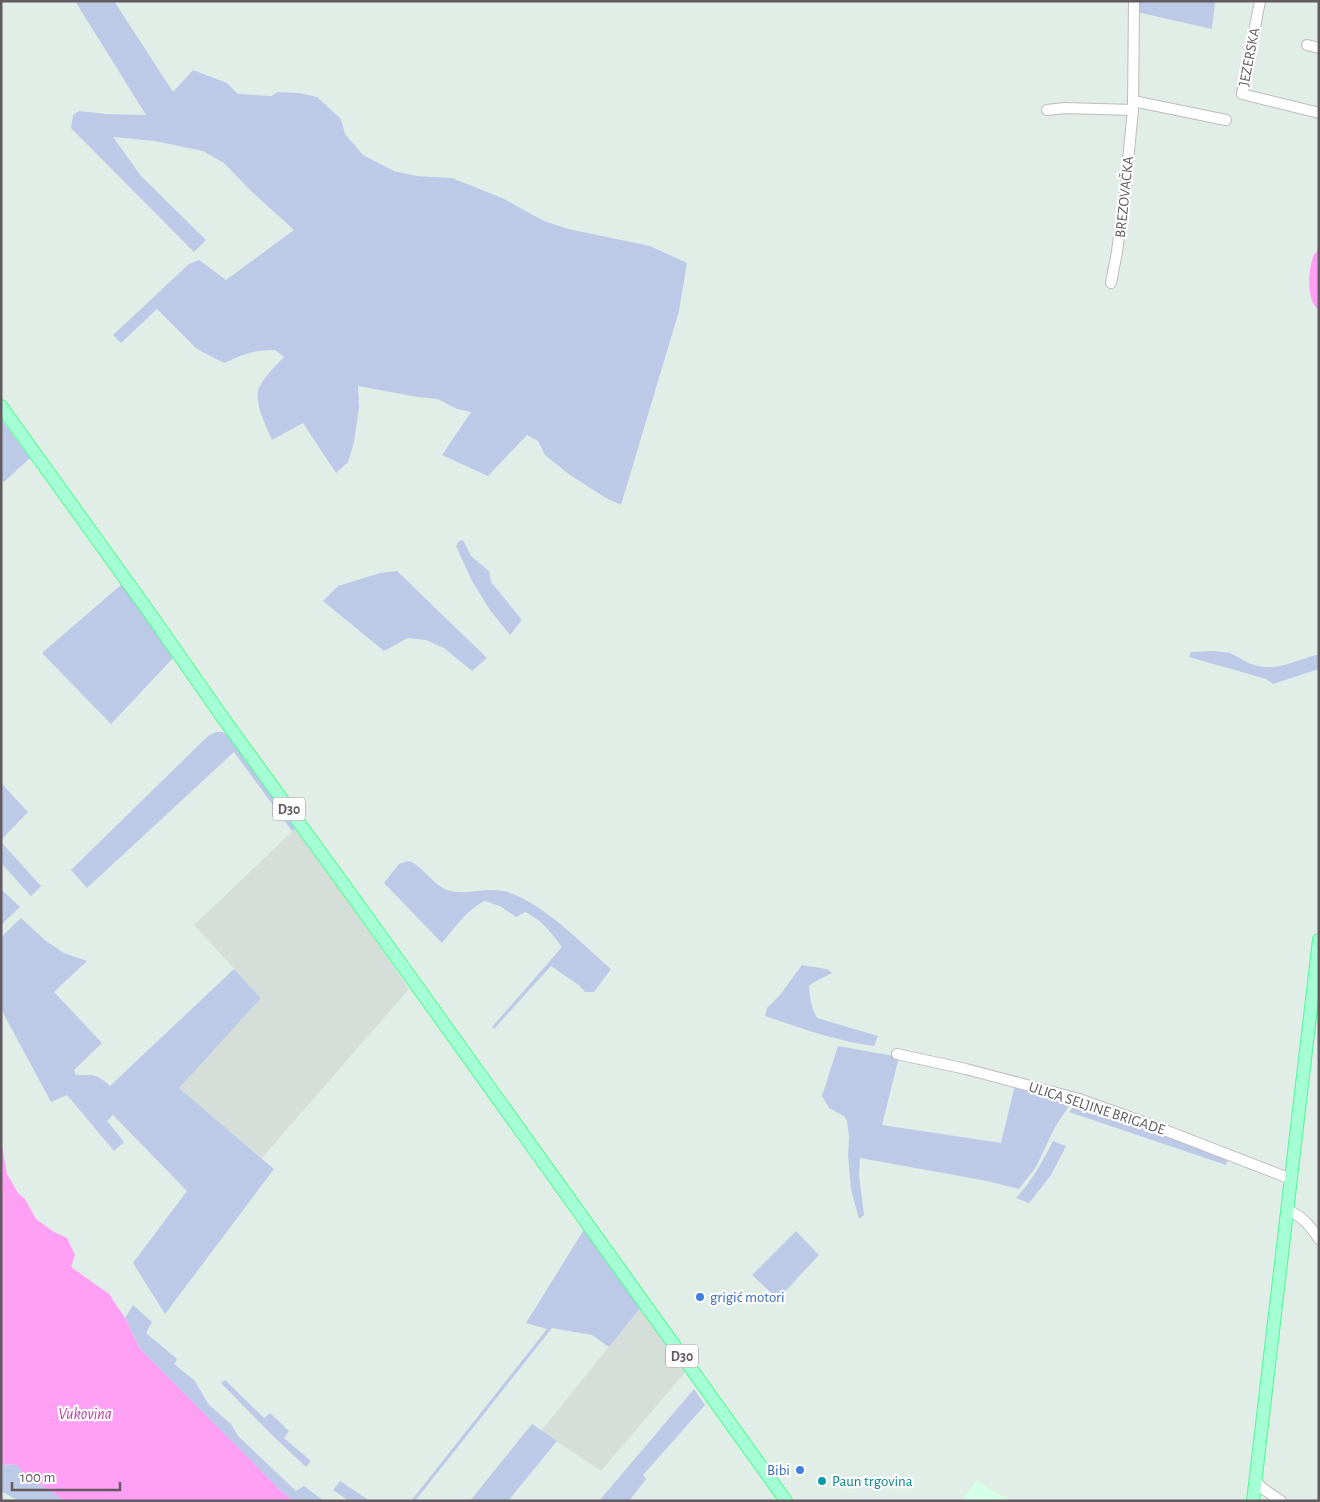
<svg xmlns="http://www.w3.org/2000/svg" width="1320" height="1502" font-family="'Alegreya Sans',sans-serif">
<rect width="100%" height="100%" fill="#e1eee7"/>
<polygon fill="#d5ffe8" points="976,1481 993,1491 1012,1501 961,1501"/>
<g fill="#d6ded9">
<polygon points="297,827 409,989 262,1158 178,1088 261,998 194,925"/>
<polygon points="641,1307 686,1371 601,1471 541,1431"/>
</g>
<g fill="#bccae7">
<path d="M 75,1 L 114,1 L 173,92 L 193,70 L 227,83 L 238,94 L 271,96 L 278,92 L 299,93 L 317,97 L 341,119 L 345,134 L 363,155 L 394,171 L 416,176 L 452,178 L 502,198 L 544,221 L 568,229 L 650,246 L 687,263 L 679,311 L 621,505 L 606,498 L 570,475 L 545,455 L 538,441 L 527,435 L 488,476 L 442,455 L 471,412 L 457,409 L 438,399 L 418,397 L 358,386 L 359,407 L 354,442 L 348,462 L 336,473 L 303,423 L 272,440 C 266,426 253,401 259,388 C 265,376 275,366 284,357 L 275,350 C 253,350 244,354 224,363 L 197,349 L 157,309 L 121,343 L 113,335 L 189,264 L 199,260 L 226,280 L 294,230 L 251,191 L 224,163 L 203,151 L 155,141 L 113,137 L 141,176 L 206,240 L 194,252 L 71,128 L 73,115 L 79,111 L 106,114 L 146,115 Z"/>
<polygon points="1137,1 1215,1 1212,29 1137,12"/>
<polygon points="1,419 30,458 4,482 1,480"/>
<polygon points="463,540 471,556 489,571 491,582 522,620 510,635 490,610 472,581 456,546 459,541"/>
<polygon points="397,571 487,658 472,671 444,648 426,640 408,638 384,651 323,601 338,586 380,573"/>
<polygon points="122,584 173,658 111,724 42,653"/>
<path d="M 1214,651 C 1219,652 1225,652 1230,653 C 1239,657 1247,664 1258,666 C 1278,671 1300,659 1319,654 L 1319,669 L 1273,684 L 1266,679 L 1189,657 L 1191,652 Z"/>
<polygon points="216,732 222,732 229,736 297,827 292,831 234,752 87,888 71,870 208,736"/>
<polygon points="1,783 28,812 1,840"/>
<polygon points="1,842 41,886 31,896 1,863"/>
<path d="M 408,861 C 420,863 432,884 447,890 C 465,896 485,887 504,891 C 542,901 582,944 611,969 L 594,992 L 585,992 L 580,986 L 551,966 L 494,1029 L 492,1027 L 562,947 C 552,934 541,919 525,912 L 516,917 L 500,906 L 485,901 C 467,909 454,929 442,943 L 384,883 L 399,864 Z"/>
<polygon points="1,889 20,907 1,925"/>
<path d="M 21,918 L 46,941 L 64,953 L 87,961 L 54,992 L 102,1043 L 74,1070 L 76,1075 C 94,1075 96,1073 110,1086 L 234,969 L 261,998 L 179,1088 L 274,1169 L 165,1314 L 133,1263 L 187,1191 L 113,1115 L 107,1121 L 124,1142 L 114,1151 L 67,1095 L 51,1102 L 1,1009 L 1,937 Z"/>
<path d="M 802,965 L 827,969 L 832,973 L 814,982 L 809,986 C 810,998 811,1007 817,1018 L 878,1036 L 874,1046 C 836,1041 801,1028 765,1016 L 767,1008 L 780,995 Z"/>
<polygon points="838,1046 899,1057 882,1125 1001,1143 1015,1085 1073,1100 1055,1127 1036,1167 1019,1189 987,1181 860,1158 859,1175 864,1215 859,1219 851,1190 848,1155 849,1137 847,1121 844,1116 829,1108 822,1096"/>
<polygon points="1079,1103 1229,1156 1226,1165 1069,1112 1074,1106"/>
<path d="M 1053,1141 L 1066,1146 L 1051,1175 L 1029,1203 L 1016,1198 C 1031,1182 1043,1161 1053,1141 Z"/>
<polygon points="585,1228 641,1307 609,1347 592,1335 552,1328 415,1501 411,1501 547,1329 526,1323"/>
<polygon points="796,1231 819,1255 778,1299 752,1275"/>
<polygon points="133,1305 152,1322 146,1333 177,1359 174,1364 195,1381 209,1405 231,1424 238,1436 296,1491 304,1486 324,1501 293,1501 282,1492 140,1349 125,1318"/>
<polygon points="225,1380 264,1418 270,1413 289,1431 284,1438 311,1461 306,1467 273,1436 221,1383"/>
<polygon points="694,1389 705,1405 643,1475 646,1479 629,1501 599,1501"/>
<polygon points="532,1424 557,1441 508,1501 470,1501"/>
<polygon points="1,1464 17,1465 23,1473 65,1501 19,1501 1,1491"/>
<polygon points="340,1481 370,1501 349,1501 333,1490"/>
</g>
<g fill="#ffa0f4">
<path d="M 1319,247 L 1319,310 C 1306,302 1308,271 1313,257 C 1314,254 1318,251 1319,247 Z"/>
<polygon points="1,1141 7,1174 18,1193 25,1199 36,1219 54,1232 67,1238 75,1255 71,1267 109,1294 125,1318 140,1349 282,1492 294,1501 65,1501 23,1473 17,1465 1,1464"/>
</g>
<g fill="none" stroke-linecap="round" stroke-linejoin="round">
<g stroke="#c1b9bf" stroke-width="12">
<g id="minor">
<polyline points="1260,1 1242,94 1319,113"/>
<polyline points="1307,45 1319,48"/>
<polyline points="1133,101 1226,120"/>
<polyline points="1047,110 1065,108 1133,110"/>
<polyline points="1111,283 1117,252 1125,191 1133,110 1134,1"/>
<polyline points="897,1054 966,1069 1079,1099 1149,1124 1291,1179"/>
<path d="M 1287,1210 C 1302,1216 1310,1225 1319,1239"/>
<polyline points="1255,1480 1262,1488 1281,1501"/>
</g>
</g>
<g stroke="#4ff993" stroke-width="14">
<g id="major">
<polyline points="1,406 149,612 223,718 361,908 786,1501"/>
<polyline points="1253,1501 1319,940"/>
</g>
</g>
<use href="#minor" stroke="#fff" stroke-width="10"/>
<use href="#major" stroke="#a5ffd4" stroke-width="12"/>
</g>
<g fill="#3f7fe0" stroke="#fff" stroke-width="2">
<circle cx="700" cy="1297" r="5"/>
<circle cx="800" cy="1470" r="5"/>
</g>
<circle fill="#0f9aa8" stroke="#fff" stroke-width="2" cx="822" cy="1481" r="5"/>
<g text-anchor="middle" stroke-width="4.5" stroke-linejoin="round" paint-order="stroke">
<g fill="#fff" stroke="#928c90" stroke-width="1">
<rect x="273" y="797.5" width="32" height="23" rx="4"/>
<rect x="666" y="1344.5" width="32" height="23" rx="4"/>
</g>
<g font-size="14" font-weight="bold" fill="#635a61">
<text x="289" y="814">D30</text>
<text x="682" y="1361">D30</text>
</g>
<g font-size="15" fill="#635a61" stroke="#fff">
<text transform="translate(1249 57) rotate(-79)" y="5">JEZERSKA</text>
<text transform="translate(1124 197) rotate(-84)" y="5">BREZOVAČKA</text>
<text transform="translate(1097 1108) rotate(18)" y="5">ULICA SELJINE BRIGADE</text>
</g>
<g font-size="15" fill="#366cbe" stroke="#fff" text-anchor="start">
<text x="710" y="1302">grigić motori</text>
<text x="790" y="1475" text-anchor="end">Bibi</text>
</g>
<g font-size="15" fill="#0d838f" stroke="#fff" text-anchor="start">
<text x="832" y="1486">Paun trgovina</text>
</g>
<g font-size="16" font-style="italic" fill="#c03aa6" stroke="#fff">
<text x="85" y="1419">Vukovina</text>
</g>
</g>
<rect width="1320" height="1502" fill="none" stroke="#635a61" stroke-width="5"/>
<path d="M12 1482v8h108v-8" fill="none" stroke="#635a61" stroke-width="2.5"/>
<text x="20" y="1482" font-size="15" fill="#635a61" stroke="#ffffff" stroke-width="4" paint-order="stroke">100 m</text>
</svg>
